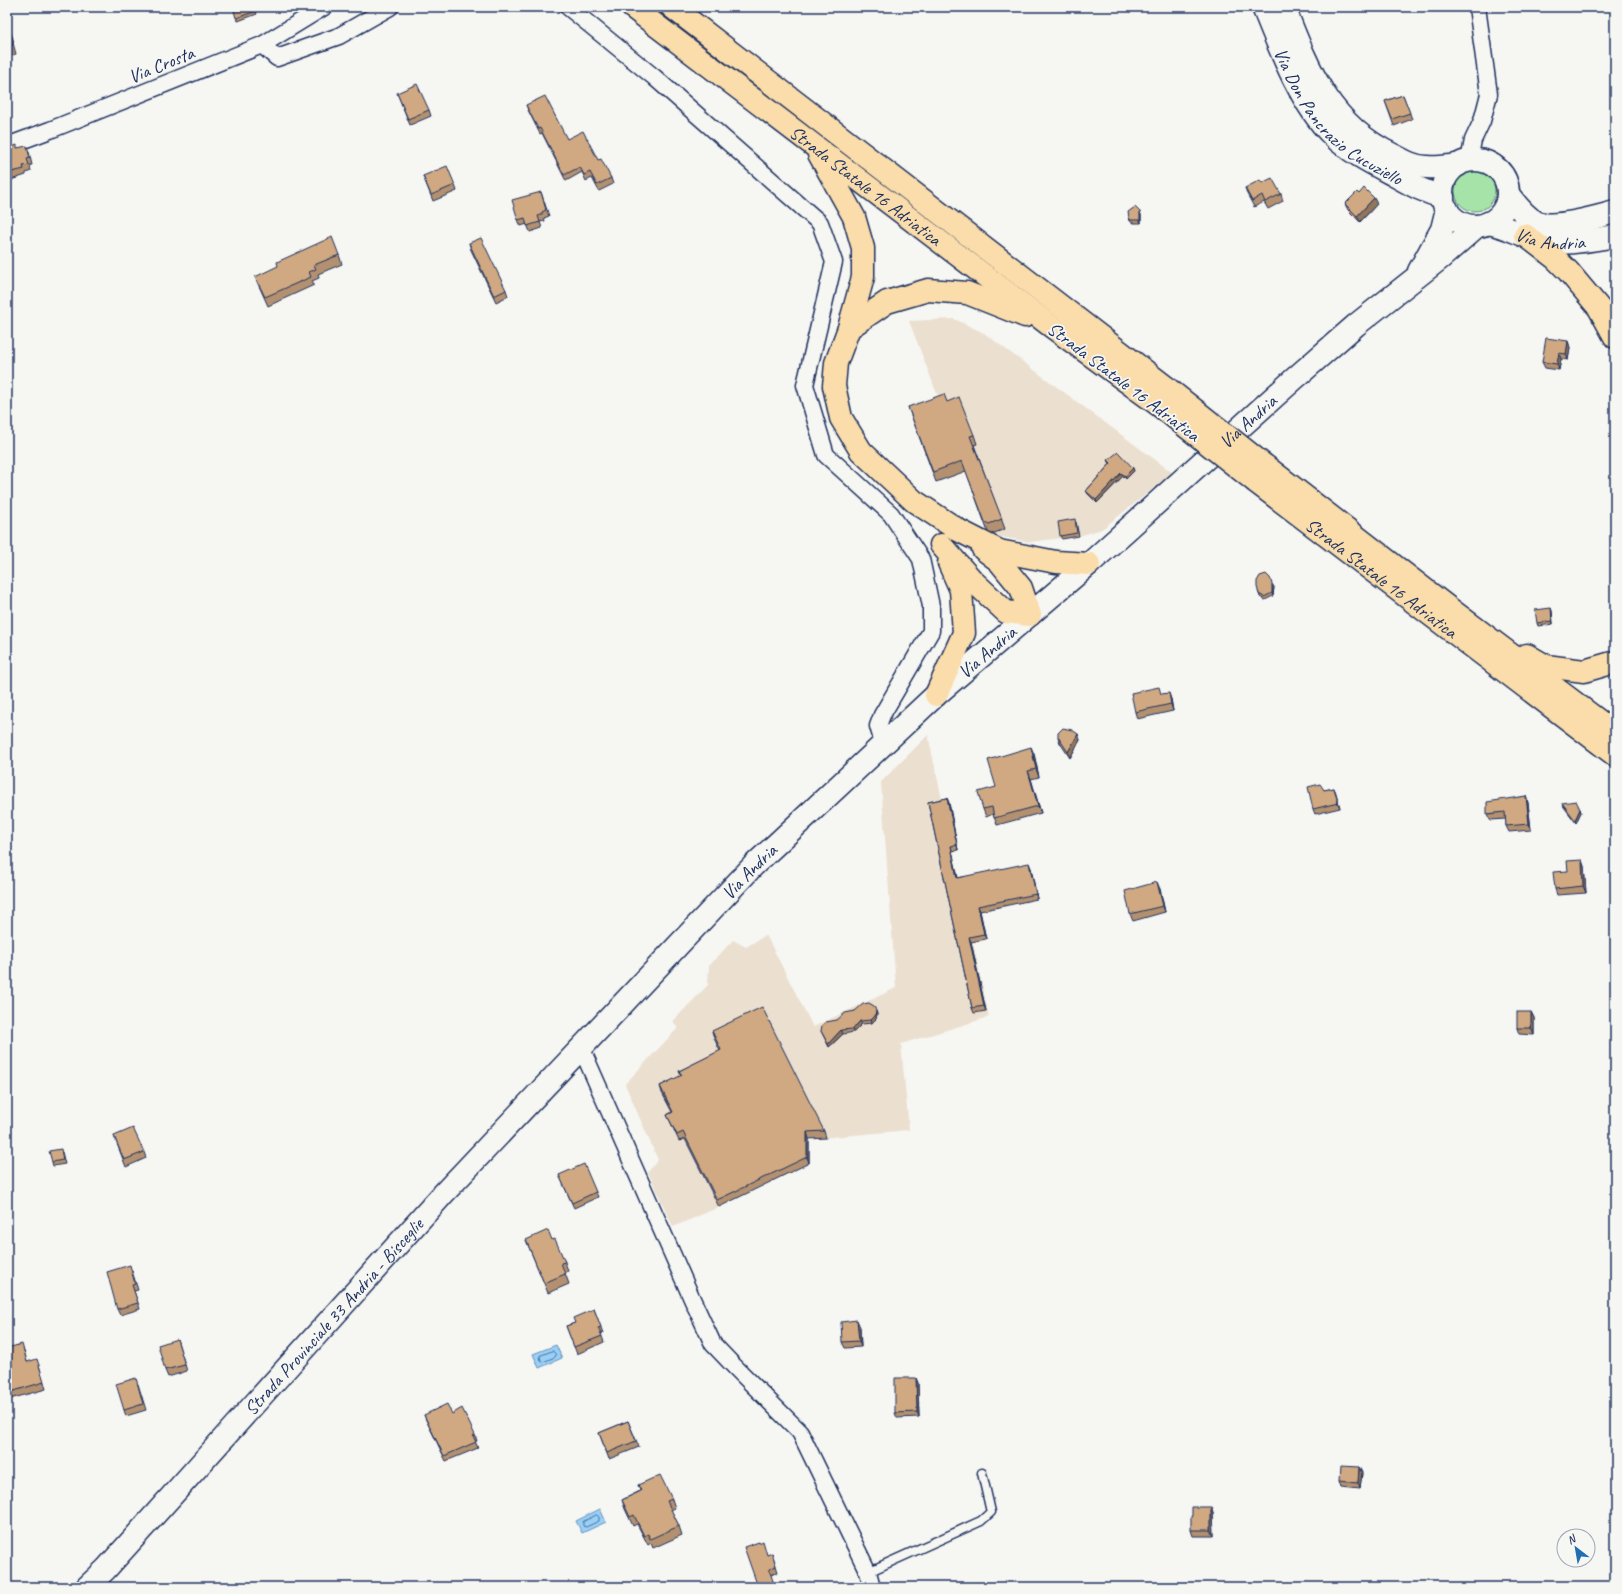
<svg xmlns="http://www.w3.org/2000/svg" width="1622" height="1594" font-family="Caveat,sans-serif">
<rect width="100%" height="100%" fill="#f6f6f2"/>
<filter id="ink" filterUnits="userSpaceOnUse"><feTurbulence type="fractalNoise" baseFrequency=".025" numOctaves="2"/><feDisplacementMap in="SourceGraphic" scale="8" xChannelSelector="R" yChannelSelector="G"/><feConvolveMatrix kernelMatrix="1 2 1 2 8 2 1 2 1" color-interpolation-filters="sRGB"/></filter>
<g filter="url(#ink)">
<g fill="#ebdfd0">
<polygon points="954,319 984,333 1173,473 1102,529 1079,536 1030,542 990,535 959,451 909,321"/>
<polygon points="928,735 989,1017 901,1044 909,1130 809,1139 809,1163 719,1207 673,1227 648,1172 658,1160 625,1084 678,1028 673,1021 708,985 709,966 733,940 746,947 766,935 813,1027 896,988 881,782"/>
</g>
<circle fill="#a6e3a9" stroke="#608984" cx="1475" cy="191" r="20"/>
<g fill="#98d0f7" stroke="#6690ba">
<polygon points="556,1345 562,1358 539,1368 533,1354"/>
<polygon points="600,1509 606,1522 582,1533 576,1521"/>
</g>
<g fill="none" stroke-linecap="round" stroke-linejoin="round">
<g stroke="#4d6f9b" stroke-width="1">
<polygon points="553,1351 556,1355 555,1357 543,1362 541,1361 540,1356"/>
<polygon points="597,1515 599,1517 599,1521 586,1527 583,1526 583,1522"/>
</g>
<g stroke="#1b2f5e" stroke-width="11">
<polyline id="lane" points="868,1572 981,1521 991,1512 982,1473"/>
</g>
<g stroke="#1b2f5e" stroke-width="19">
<g id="street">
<polyline points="568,7 654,77 820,223 834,262 805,385 826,455 891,514 921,559 931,606 931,631 882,715 878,726 883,743"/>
<polyline points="262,45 277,58 339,36 390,7"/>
<polyline points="7,146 50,130 262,45 324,7"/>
<polyline points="1469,161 1473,140 1482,121 1489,94 1477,7"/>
<polyline points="581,1047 693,1301 713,1344 734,1366 800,1432 868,1572 872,1587"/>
</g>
</g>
<g stroke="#1b2f5e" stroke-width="25">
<g id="secondary">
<path id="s1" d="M 1263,7 C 1279,47 1301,105 1332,135 C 1348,151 1371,163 1390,173 C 1408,183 1423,192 1443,197"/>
<path d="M 1284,7 C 1308,68 1329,125 1393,155 C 1404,161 1415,167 1427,167 C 1437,168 1448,166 1458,165"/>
<circle cx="1475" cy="193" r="33"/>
<path d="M 1508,194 C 1516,204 1524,216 1536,222 C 1554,230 1596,217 1615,212"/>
<path id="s2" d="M 1488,223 C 1508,227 1520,235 1538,240 C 1563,246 1590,240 1615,236"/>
<polyline points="1419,271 1442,229 1447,209"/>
<path id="s3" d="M 87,1587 L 106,1569 L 444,1193 L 754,865 L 936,695 L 1089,564 L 1293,380 L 1356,325 L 1442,257 L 1477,226"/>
</g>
</g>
<g stroke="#1b2f5e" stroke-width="25">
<g id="highway">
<path id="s4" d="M 632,7 L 1051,326 L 1160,406"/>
<polyline points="672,7 1167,388"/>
<polyline points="819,154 854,217 863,248 863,277 849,328 836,363 834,386 841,418 861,451 914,501 958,530 999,551 1056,562 1089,564"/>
<polyline points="1525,235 1555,258 1568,271 1599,308 1615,337"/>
<polyline points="849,328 887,302 928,290 967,293 1025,316"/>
<polyline points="1264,465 1446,606 1615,733"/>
<path id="s5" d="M 1256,482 L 1615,755"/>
<polyline points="941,545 973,581 1006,612 1030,615 1021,588 999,561 983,549"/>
<polyline points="1527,655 1546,666 1584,671 1615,662"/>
<polyline points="936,695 964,633 961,590 949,563"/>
</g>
</g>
<use href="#lane" stroke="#f6f6f2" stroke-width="8"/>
<use href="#street" stroke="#f6f6f2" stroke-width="16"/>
<use href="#secondary" stroke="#f6f6f2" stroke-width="22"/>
<use href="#highway" stroke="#faddab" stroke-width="22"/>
<g stroke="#1b2f5e" stroke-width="25" stroke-linecap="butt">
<g id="highway-bridge">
<polyline points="1167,388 1264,465"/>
<polyline points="1160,406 1256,482"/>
</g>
</g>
<use href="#highway-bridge" stroke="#faddab" stroke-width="22"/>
</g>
<g fill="#b39170" stroke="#1b2f5e">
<polygon points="233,7 254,7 257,14 238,21"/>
<polygon points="7,26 11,33 14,42 13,43 16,54 7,57"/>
<polygon points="397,93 429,110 431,116 410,125"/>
<polygon points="1403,95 1412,119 1394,126 1385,101"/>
<polygon points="526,105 567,139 598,160 611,178 613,184 599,191 592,178 586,181 582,172 566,181 542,133 540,134 528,110"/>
<polygon points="18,148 29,152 32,165 30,165 31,171 26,173 26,175 11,180 7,169"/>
<polygon points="423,176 455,185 457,191 433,201"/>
<polygon points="1262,183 1281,194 1283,201 1268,209 1264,202 1254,207 1247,194 1245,188"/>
<polygon points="541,192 549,216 544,218 545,221 540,222 542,228 530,232 527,224 521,226 518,220"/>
<polygon points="1359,194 1377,204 1360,222 1348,210 1345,204"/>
<polygon points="1140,212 1141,215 1141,223 1133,223 1130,221 1129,218"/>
<polygon points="469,243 506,290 508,296 496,302 471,250"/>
<polygon points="339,255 342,264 318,274 319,278 312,281 314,285 268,306 255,277"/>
<polygon points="1568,341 1570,348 1568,360 1561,359 1559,370 1545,368 1542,362"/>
<polygon points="947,402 974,435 977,444 974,445 1005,529 992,534 988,532 966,471 936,482 908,407"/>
<polygon points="1108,460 1133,468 1134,471 1126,479 1123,476 1097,503 1088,494 1086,491 1110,464"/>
<polygon points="1076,522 1079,536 1062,539 1060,536"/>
<polygon points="1274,587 1273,596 1265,600 1260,597 1258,591"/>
<polygon points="1551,608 1552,611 1553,624 1538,626 1537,623"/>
<polygon points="1162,694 1171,699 1173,711 1137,719 1135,712"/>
<polygon points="1078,734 1080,740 1070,758 1060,743 1058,737"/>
<polygon points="1034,754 1039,777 1031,779 1041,813 997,825 993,814 986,817 983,809 996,787"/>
<polygon points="1334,788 1340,808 1315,814 1313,809 1324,790"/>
<polygon points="1526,796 1528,803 1531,830 1509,832 1506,826 1506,819 1490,820 1487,814"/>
<polygon points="947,798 949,803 958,850 952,851 958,878 1031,868 1037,899 980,911 986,939 971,942 986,1011 974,1013 972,1008 928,802"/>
<polygon points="1562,803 1580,809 1581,812 1576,823 1564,807"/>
<polygon points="1584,866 1586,893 1557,895 1555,889 1568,871"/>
<polygon points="1160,889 1165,912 1133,921 1130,914"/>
<polygon points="855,1011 876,1011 877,1014 876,1019 872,1023 862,1024 854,1032 843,1034 829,1047 821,1031 837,1020"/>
<polygon points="1531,1012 1534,1018 1534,1035 1519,1034 1517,1028"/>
<polygon points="712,1031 824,1131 826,1138 809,1139 809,1163 719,1207 685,1139 679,1141 670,1121 667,1115 672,1112 662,1093 660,1086 681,1076 679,1071 720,1051 714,1038"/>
<polygon points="114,1136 144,1152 146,1158 126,1167"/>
<polygon points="62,1152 65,1164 53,1166 52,1162"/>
<polygon points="559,1175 596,1192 598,1197 574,1208"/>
<polygon points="526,1240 552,1240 565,1262 568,1271 565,1273 569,1284 548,1293"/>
<polygon points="132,1271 138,1290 134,1291 140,1309 120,1315 117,1309"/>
<polygon points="594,1309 603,1333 601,1334 604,1342 577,1354 566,1326 575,1323"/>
<polygon points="860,1327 861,1347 845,1348 842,1342"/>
<polygon points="177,1339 187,1371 168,1377 165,1370"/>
<polygon points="24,1350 27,1362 39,1365 46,1389 10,1399 7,1391"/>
<polygon points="916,1378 918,1383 919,1417 897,1418 895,1413"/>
<polygon points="138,1384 146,1410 126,1416 124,1410"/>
<polygon points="452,1414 475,1435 477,1441 475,1441 478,1448 446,1461 426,1420 424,1415"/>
<polygon points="628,1421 639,1447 609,1459 599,1433"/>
<polygon points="1359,1467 1362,1473 1360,1489 1341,1487 1339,1481"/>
<polygon points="638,1485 672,1499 675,1508 671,1510 679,1526 682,1535 653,1548 651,1543 648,1545 637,1524 633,1526 625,1509 622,1500 640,1491"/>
<polygon points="1213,1513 1214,1536 1193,1536 1191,1530"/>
<polygon points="772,1553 778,1572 771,1575 758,1587 768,1555"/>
</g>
<g fill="#92765b" stroke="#1b2f5e">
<polygon points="1374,198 1377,204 1360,222 1357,216"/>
<polygon points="1140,212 1141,215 1141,223 1140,220"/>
<polygon points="1568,341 1570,348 1568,360 1566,354"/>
<polygon points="1559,353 1561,359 1559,370 1557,364"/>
<polygon points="1133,468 1134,471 1126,479 1125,476"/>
<polygon points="1121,473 1123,476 1097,503 1096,500"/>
<polygon points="1272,584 1274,587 1273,596 1272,593"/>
<polygon points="1551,608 1552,611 1553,624 1552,621"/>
<polygon points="1169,693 1171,699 1173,711 1171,704"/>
<polygon points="1078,734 1080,740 1070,758 1068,752"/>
<polygon points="1031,747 1034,754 1039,777 1036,769"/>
<polygon points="1028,771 1031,779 1041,813 1038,806"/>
<polygon points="1334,788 1336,793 1340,808 1338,803"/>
<polygon points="1526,796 1528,803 1531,830 1529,824"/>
<polygon points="947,798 949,803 958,850 957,845"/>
<polygon points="1580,809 1581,812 1576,823 1575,820"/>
<polygon points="951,846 952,851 959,883 957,878"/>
<polygon points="1582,860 1584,866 1586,893 1583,886"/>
<polygon points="1029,863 1031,868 1037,899 1036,894"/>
<polygon points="1157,882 1160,889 1165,912 1163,906"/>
<polygon points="978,906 980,911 986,939 984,934"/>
<polygon points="969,937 971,942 986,1011 984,1006"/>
<polygon points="876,1011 877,1014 876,1019 872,1023 871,1020"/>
<polygon points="1531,1012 1534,1018 1534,1035 1531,1028"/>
<polygon points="860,1021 862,1024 854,1032 853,1029"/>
<polygon points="841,1030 843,1034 829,1047 828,1044"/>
<polygon points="807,1132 809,1139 809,1163 807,1157"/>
<polygon points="857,1320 860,1327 861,1347 859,1341"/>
<polygon points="916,1378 918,1383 919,1417 917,1412"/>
<polygon points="1359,1467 1362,1473 1360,1489 1358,1483"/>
<polygon points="1211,1507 1213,1513 1214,1536 1211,1530"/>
</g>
<g fill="#d0a982" stroke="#1b2f5e">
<polygon points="233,7 254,7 256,11 236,18"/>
<polygon points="7,26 11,33 9,33 13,45 7,47"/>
<polygon points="417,84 429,110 408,119 397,93"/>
<polygon points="1403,95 1410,113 1392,119 1385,101"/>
<polygon points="545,96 567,139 583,131 598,160 601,159 611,178 597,185 590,172 584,175 580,167 564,175 540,128 538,129 526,105"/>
<polygon points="17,145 17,148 27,146 30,158 27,159 29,165 23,166 24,169 8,173 7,169 7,149"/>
<polygon points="447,166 455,185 431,195 423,176"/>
<polygon points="1272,178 1281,194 1265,202 1262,195 1252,201 1245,188 1260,180 1262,183"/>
<polygon points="1364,188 1374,198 1357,216 1345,204 1357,192 1359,194"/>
<polygon points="541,192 546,210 542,212 542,214 538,216 540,222 527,226 525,218 518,220 512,200"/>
<polygon points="1135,207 1140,212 1140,220 1131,220 1129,218 1128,212"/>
<polygon points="332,237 339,255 314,265 316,269 309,272 311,277 265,297 255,277 278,266 277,262"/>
<polygon points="481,238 506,290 494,296 469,243"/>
<polygon points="1546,338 1568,341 1566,354 1559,353 1557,364 1542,362"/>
<polygon points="944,394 947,402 959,397 974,435 970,436 1002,519 989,524 985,522 962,461 933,472 908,407"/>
<polygon points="1118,452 1133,468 1125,476 1121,473 1096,500 1086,491 1111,463 1108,460"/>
<polygon points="1075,519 1077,533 1060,536 1058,522"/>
<polygon points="1266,574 1270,578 1272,584 1272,593 1264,597 1259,594 1257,587 1257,581 1260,576"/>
<polygon points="1551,608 1552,621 1537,623 1535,610"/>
<polygon points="1159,687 1161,694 1169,693 1171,704 1135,712 1131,693"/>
<polygon points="1063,728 1072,730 1078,734 1068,752 1058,737 1058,733"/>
<polygon points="1031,747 1036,769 1028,771 1038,806 994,818 992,807 983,809 978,792 996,787 988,760"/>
<polygon points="1320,784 1324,790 1334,788 1338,803 1313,809 1308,787"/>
<polygon points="1526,796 1529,824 1506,826 1505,812 1487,814 1487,802"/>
<polygon points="947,798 957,845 951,846 957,878 1029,863 1036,894 978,906 984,934 969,937 984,1006 972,1008 928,802"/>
<polygon points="1576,801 1580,809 1575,820 1562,803"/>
<polygon points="1582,860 1583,886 1555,889 1553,872 1568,871 1567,861"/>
<polygon points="1157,882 1163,906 1130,914 1125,891"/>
<polygon points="869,1003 874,1006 876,1011 875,1016 871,1020 860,1021 853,1029 841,1030 828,1044 821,1031 822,1025 826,1022 837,1020 845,1013 855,1011 863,1004"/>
<polygon points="762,1007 824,1131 807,1132 807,1157 717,1200 683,1132 677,1135 667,1115 673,1112 660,1086 682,1075 679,1071 721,1050 712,1031"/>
<rect x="1517" y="1012" width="14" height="16"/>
<polygon points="133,1128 144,1152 124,1160 114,1136"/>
<polygon points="61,1149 63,1160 52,1162 49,1151"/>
<polygon points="584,1164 596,1192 572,1203 559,1175"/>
<polygon points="548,1230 552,1240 555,1239 565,1262 561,1263 565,1274 544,1283 526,1240"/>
<polygon points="130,1265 135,1284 132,1285 138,1303 117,1309 107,1272"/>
<polygon points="594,1309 601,1327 598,1328 602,1336 574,1347 566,1326 575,1323 573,1318"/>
<polygon points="857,1320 859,1341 842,1342 841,1322"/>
<polygon points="177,1339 185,1365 165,1370 158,1345"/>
<polygon points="22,1344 27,1362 37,1359 44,1382 7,1393 7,1348"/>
<polygon points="136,1378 143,1404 124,1410 116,1384"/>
<polygon points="895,1378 916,1378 917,1412 895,1413"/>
<polygon points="447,1404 452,1414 462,1408 475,1435 473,1436 476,1442 444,1456 424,1415"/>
<polygon points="628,1421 636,1441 607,1453 599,1433"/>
<polygon points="1340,1466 1359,1467 1358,1483 1339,1481"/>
<polygon points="660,1475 672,1499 667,1501 679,1526 650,1539 648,1534 644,1536 634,1515 630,1517 622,1500 641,1491 638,1485"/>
<polygon points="1192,1507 1211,1507 1211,1530 1191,1530 1191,1516 1192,1516"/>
<polygon points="763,1541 767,1555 772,1553 776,1566 769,1569 775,1587 758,1587 744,1547 759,1542 759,1543"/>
<polygon points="581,1585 582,1587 576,1587"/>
</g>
</g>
<g text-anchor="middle" stroke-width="3.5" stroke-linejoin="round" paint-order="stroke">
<g font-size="19" fill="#1b2f5e" stroke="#f6f6f2">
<text transform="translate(161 64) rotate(-22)" y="7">Via Crosta</text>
<text dy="7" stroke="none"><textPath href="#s1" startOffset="137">Via Don Pancrazio Cucuziello</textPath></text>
<text dy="7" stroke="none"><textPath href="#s4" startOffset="294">Strada Statale 16 Adriatica</textPath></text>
<text dy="7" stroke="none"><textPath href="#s2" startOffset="65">Via Andria</textPath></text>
<text transform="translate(1124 381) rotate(37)" y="7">Strada Statale 16 Adriatica</text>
<text dy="7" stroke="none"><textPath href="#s3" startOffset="1647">Via Andria</textPath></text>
<text dy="7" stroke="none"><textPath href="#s5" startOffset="158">Strada Statale 16 Adriatica</textPath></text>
<text dy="7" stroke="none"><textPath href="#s3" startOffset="1299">Via Andria</textPath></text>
<text dy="7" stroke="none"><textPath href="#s3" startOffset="975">Via Andria</textPath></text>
<text dy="7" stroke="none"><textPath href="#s3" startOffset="366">Strada Provinciale 33 Andria - Bisceglie</textPath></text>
</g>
</g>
<rect width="1622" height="1594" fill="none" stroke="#f6f6f2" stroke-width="24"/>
<rect x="12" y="12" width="1598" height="1570" fill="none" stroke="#1b2f5e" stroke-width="1.5" filter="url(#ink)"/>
<g transform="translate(1576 1548) rotate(329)"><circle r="19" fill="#f6f6f2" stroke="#9ea6b7"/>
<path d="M0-3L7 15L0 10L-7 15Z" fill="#1f6fb2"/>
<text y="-6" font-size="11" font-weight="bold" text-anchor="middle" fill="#1b2f5e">N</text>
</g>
</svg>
